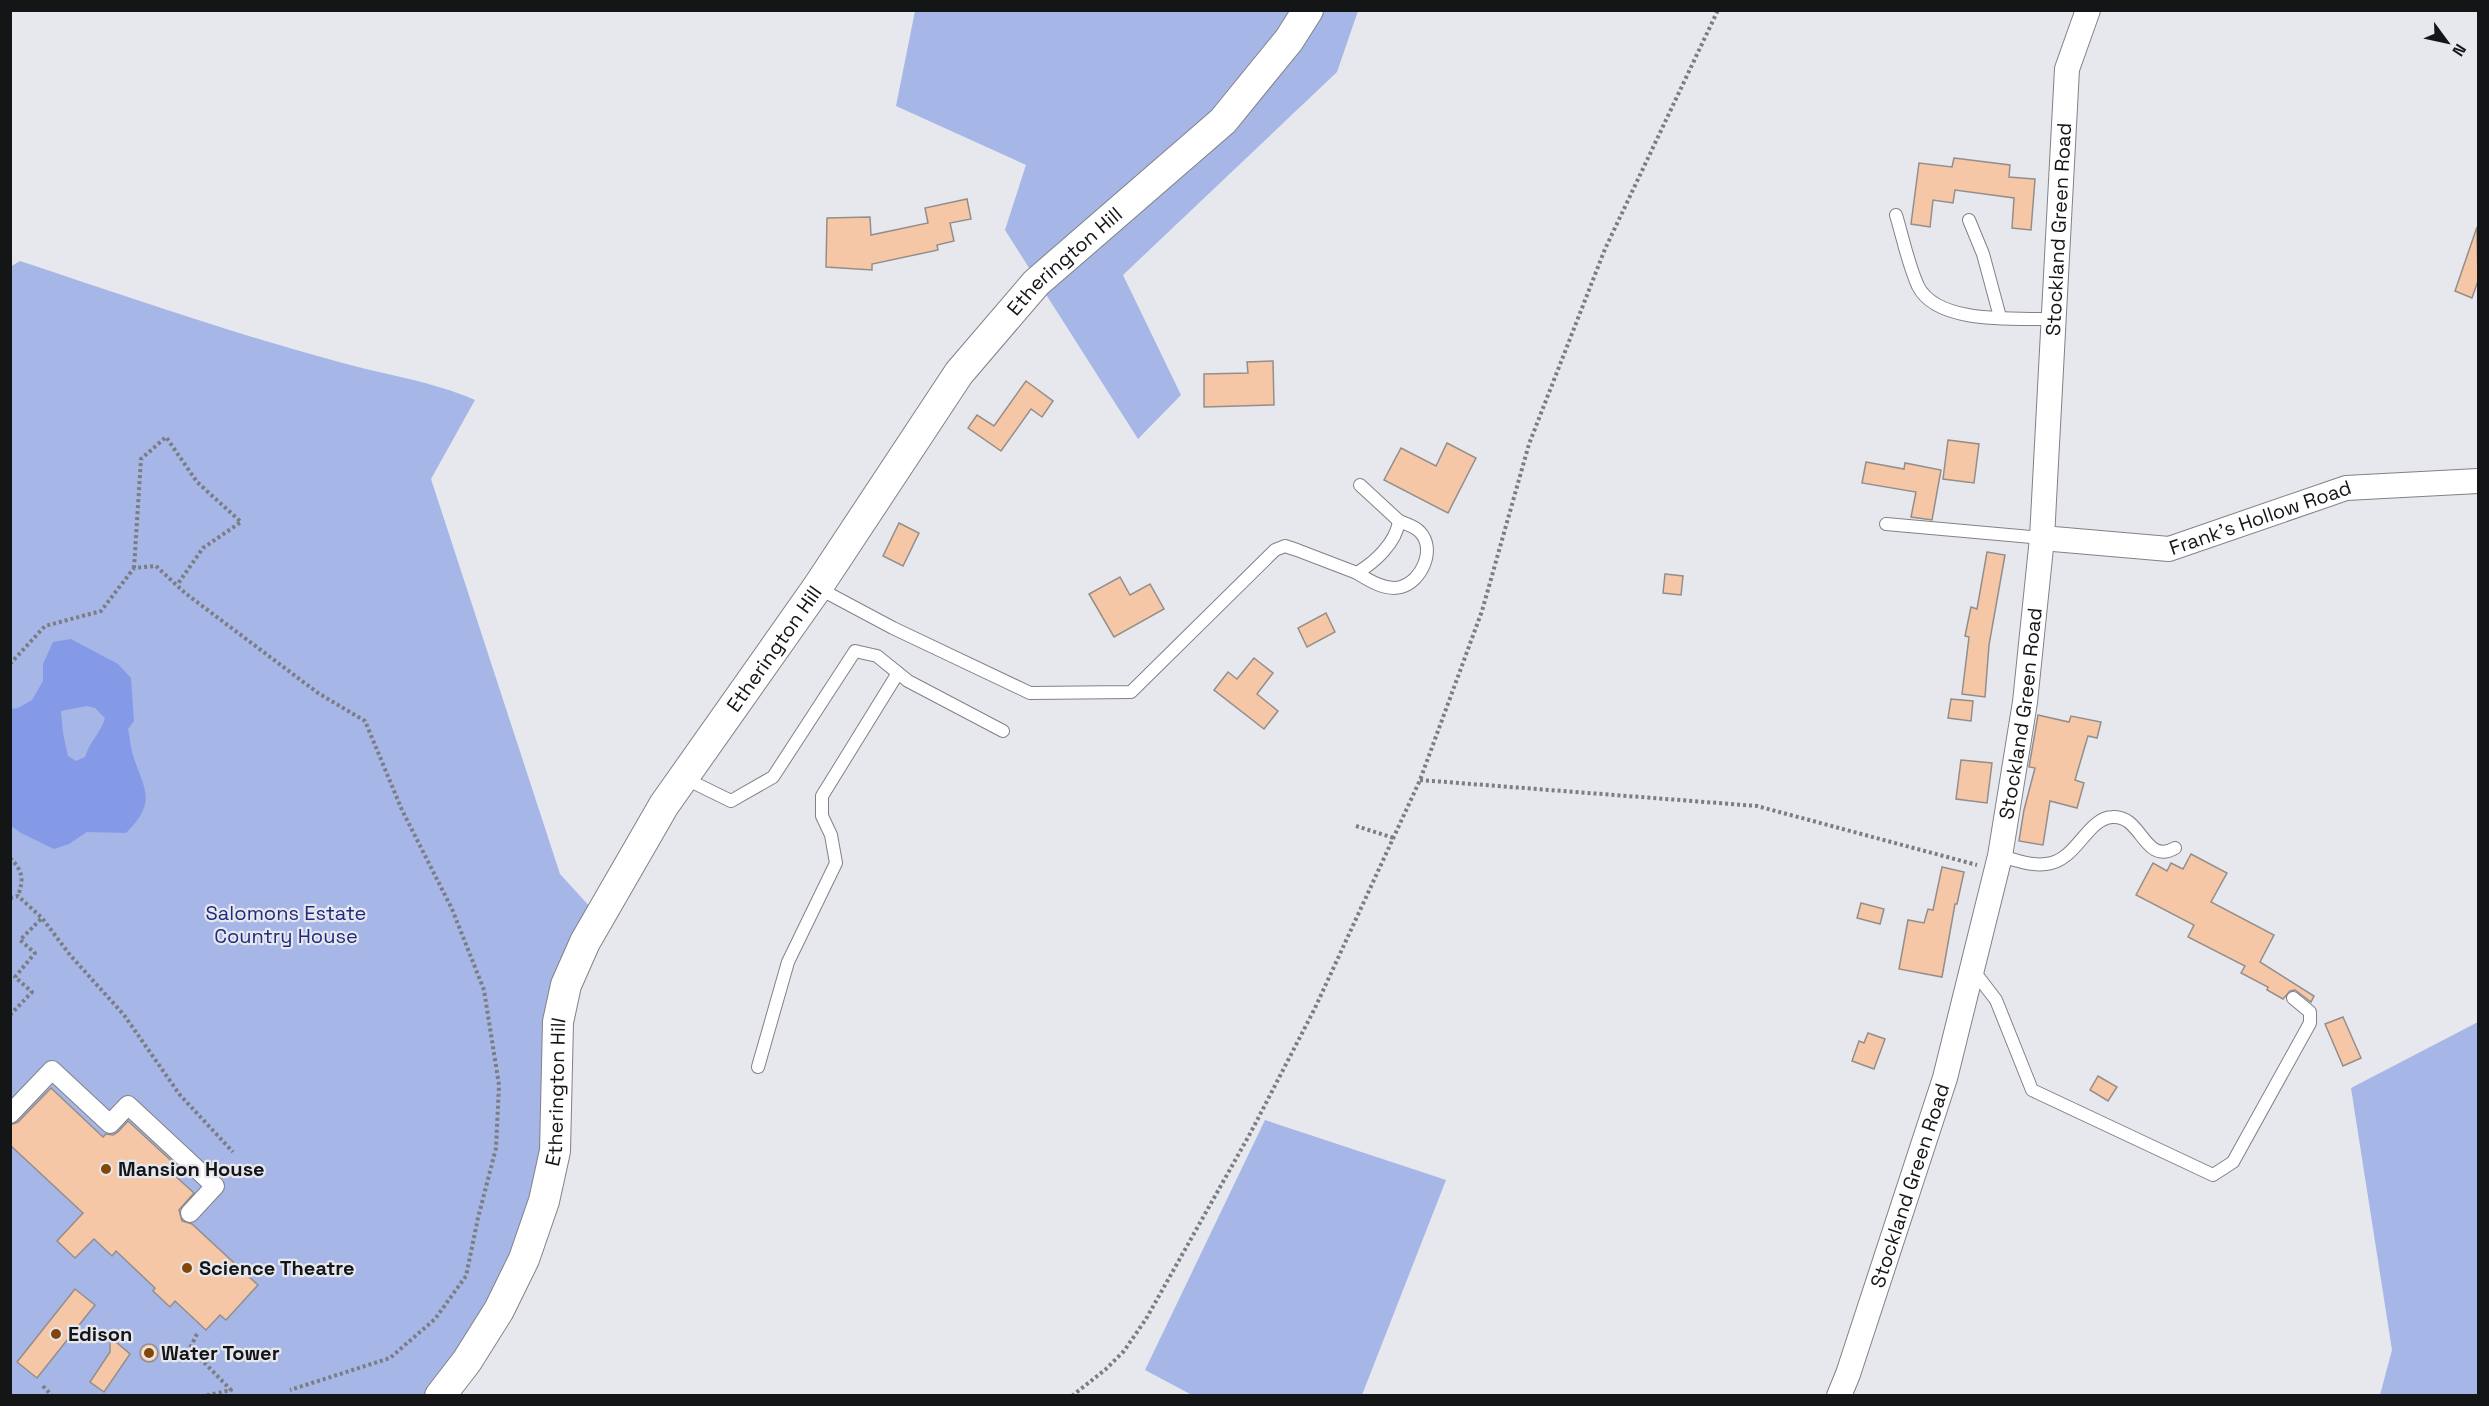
<svg xmlns="http://www.w3.org/2000/svg" width="2489" height="1406" font-family="'Space Grotesk',sans-serif">
<rect width="100%" height="100%" fill="#e6e8ee"/>
<g fill="#a6b6e7">
<polygon points="915,11 1358,11 1337,72 1123,275 1181,395 1138,439 1005,230 1026,165 896,106"/>
<path d="M 20,261 C 126,296 231,333 339,362 C 385,375 432,381 475,400 L 431,479 L 560,874 L 592,909 L 540,1176 L 512,1257 L 450,1368 L 424,1395 L 11,1396 L 10,267 Z"/>
<polygon points="2478,1022 2478,1395 2380,1395 2392,1350 2351,1088"/>
<polygon points="1265,1120 1446,1180 1362,1395 1192,1395 1145,1370"/>
</g>
<path fill="#859ae6" fill-rule="evenodd" d="M 71,639 L 118,664 L 131,678 L 134,721 L 128,729 C 130,737 130,745 132,752 C 143,789 159,800 126,833 L 87,832 L 69,844 L 54,849 L 21,833 L 11,826 L 11,709 L 18,708 L 32,700 L 43,681 L 43,664 L 53,642 ZM 87,706 L 95,708 L 105,718 C 101,733 89,742 85,757 L 76,761 L 68,756 L 63,733 L 61,711 Z"/>
<g fill="#f5c7a6" stroke="#948e8b" stroke-width="1.5">
<polygon points="1954,158 2010,165 2009,177 2035,179 2031,230 2012,228 2014,198 1955,190 1953,203 1933,200 1930,227 1911,224 1919,163 1952,167"/>
<polygon points="967,199 971,219 950,223 954,241 937,245 938,250 872,264 872,270 826,267 827,218 870,217 871,235 928,223 925,208"/>
<polygon points="2477,227 2478,281 2472,298 2455,291"/>
<polygon points="1273,361 1274,405 1204,407 1204,374 1248,373 1247,362"/>
<polygon points="1026,381 1053,401 1042,417 1031,409 1001,451 968,428 977,415 994,426"/>
<polygon points="1948,440 1979,444 1974,483 1943,479"/>
<polygon points="1447,443 1476,458 1448,513 1384,480 1401,448 1436,466"/>
<polygon points="1866,462 1904,469 1905,463 1941,470 1932,520 1911,517 1916,492 1862,483"/>
<polygon points="899,523 919,533 903,566 883,556"/>
<polygon points="1987,552 2005,555 1989,645 1985,697 1962,694 1969,637 1965,636 1971,607 1977,609"/>
<polygon points="1665,574 1683,576 1681,595 1663,593"/>
<polygon points="1120,577 1130,595 1150,584 1164,609 1114,637 1089,594"/>
<polygon points="1326,613 1335,632 1307,647 1298,628"/>
<polygon points="1254,658 1273,673 1257,694 1278,711 1264,729 1214,690 1228,672 1237,679"/>
<polygon points="1951,699 1973,701 1971,721 1948,718"/>
<polygon points="2038,715 2069,722 2071,716 2101,722 2097,738 2088,736 2075,780 2084,783 2077,808 2050,801 2043,845 2019,841 2024,810 2035,768 2029,767"/>
<polygon points="1961,760 1992,763 1987,803 1956,799"/>
<polygon points="2191,854 2227,873 2211,902 2274,935 2260,962 2314,996 2311,1002 2295,990 2290,991 2283,999 2267,990 2268,987 2241,973 2245,966 2188,937 2194,925 2136,895 2153,863 2167,871 2171,863 2183,869"/>
<polygon points="1942,867 1964,872 1957,904 1955,904 1942,977 1899,969 1908,920 1924,923 1928,909 1933,910"/>
<polygon points="1861,903 1884,909 1880,924 1857,918"/>
<polygon points="2343,1017 2361,1058 2343,1066 2325,1024"/>
<polygon points="1868,1033 1885,1039 1874,1069 1852,1061 1859,1041 1864,1043"/>
<polygon points="2098,1076 2117,1087 2108,1101 2090,1090"/>
<polygon points="51,1088 103,1137 106,1134 113,1135 118,1132 128,1121 178,1167 172,1173 194,1193 179,1210 182,1221 192,1224 258,1285 226,1320 220,1315 206,1330 175,1301 170,1307 153,1291 155,1288 116,1251 112,1256 94,1239 75,1258 57,1241 83,1213 10,1145 10,1125 18,1122"/>
<polygon points="75,1289 95,1305 37,1378 17,1362"/>
<polygon points="110,1337 130,1354 104,1392 90,1382 110,1352"/>
<circle cx="149" cy="1353" r="9"/>
</g>
<g fill="none" stroke-linecap="round" stroke-linejoin="round">
<g stroke="#808287" stroke-width="14">
<g id="service">
<path d="M 1896,215 C 1903,238 1908,264 1918,286 C 1937,325 2017,318 2053,319"/>
<polyline points="1969,220 1983,254 2000,317"/>
<polyline points="1886,524 2042,538"/>
<path d="M 1357,573 C 1370,581 1386,591 1401,587 C 1422,581 1436,549 1420,532 C 1415,526 1406,524 1399,521"/>
<path d="M 818,588 L 893,628 L 1030,693 L 1131,692 L 1275,550 L 1285,546 L 1297,550 L 1357,573 C 1375,562 1396,543 1399,521 L 1360,485"/>
<polyline points="684,778 731,801 773,777 855,651 877,656 908,681 1003,731"/>
<path d="M 2000,856 C 2015,860 2031,866 2046,864 C 2077,861 2086,819 2112,817 C 2142,814 2144,866 2175,848"/>
<polyline points="1973,970 1996,1000 2032,1090 2213,1175 2233,1162 2310,1023 2310,1012 2293,998"/>
<polyline points="758,1067 788,962 836,863 831,835 822,816 822,796 898,673"/>
</g>
</g>
<g stroke="#808287" stroke-width="20">
<polyline id="pedestrian" points="10,1114 52,1070 110,1124 128,1105 215,1186 190,1213"/>
</g>
<g stroke="#808287" stroke-width="26">
<g id="minor">
<path id="s1" d="M 2042,538 L 2169,549 L 2346,488 L 2478,481"/>
<path id="s2" d="M 1839,1396 L 1848,1374 L 1945,1078 L 2000,856 L 2025,702 L 2042,538 L 2067,69 L 2088,10"/>
</g>
</g>
<g stroke="#808287" stroke-width="32">
<g id="tertiary">
<path id="s3" d="M 440,1396 L 467,1361 L 499,1310 L 524,1259 L 544,1201 L 555,1151 L 558,1022 L 566,985 L 585,942 L 664,805 L 817,588 L 959,373 L 1036,283 L 1223,121 L 1289,40 L 1308,10"/>
</g>
</g>
<g stroke="#7b7d80" stroke-width="4" stroke-dasharray="3 3" stroke-linecap="butt">
<polyline points="134,568 141,459 166,437 197,482 241,522 203,548 177,585"/>
<polyline points="10,664 45,626 101,611 134,568 156,566 185,593 318,693 365,721 402,810 452,909 484,990 499,1085 496,1148 478,1218 466,1276 435,1319 390,1358 290,1390"/>
<polyline points="1420,780 1757,806 1977,865"/>
<polyline points="1356,826 1394,838"/>
<path d="M 10,858 C 23,871 24,879 18,896"/>
<polyline points="10,898 18,896 42,918 70,955 124,1015 180,1095 233,1152"/>
<polyline points="10,1015 32,992 15,977 35,953 20,940 42,918"/>
<polyline points="197,1334 190,1348 231,1390 204,1396"/>
<polyline points="43,1386 52,1396"/>
<polyline points="1072,1396 1106,1369 1124,1351 1146,1319 1251,1132 1315,1008 1420,780 1482,611 1529,444 1605,249 1718,10"/>
</g>
<use href="#service" stroke="#fff" stroke-width="12"/>
<use href="#pedestrian" stroke="#fff" stroke-width="18"/>
<use href="#minor" stroke="#fff" stroke-width="24"/>
<use href="#tertiary" stroke="#fff" stroke-width="30"/>
</g>
<g fill="#854709" stroke="#e6e8ee" stroke-width="2">
<circle cx="106" cy="1169" r="6"/>
<circle cx="187" cy="1268" r="6"/>
<circle cx="56" cy="1334" r="6"/>
<circle cx="149" cy="1353" r="6"/>
</g>
<g text-anchor="middle" stroke-width="4.5" stroke-linejoin="round" paint-order="stroke">
<g font-size="20" fill="#141517" stroke="#e6e8ee">
<text dy="7" stroke="none"><textPath href="#s2" startOffset="1194">Stockland Green Road</textPath></text>
<text dy="7" stroke="none"><textPath href="#s3" startOffset="1323">Etherington Hill</textPath></text>
<text dy="7" stroke="none"><textPath href="#s1" startOffset="224">Frank's Hollow Road</textPath></text>
<text dy="7" stroke="none"><textPath href="#s3" startOffset="837">Etherington Hill</textPath></text>
<text dy="7" stroke="none"><textPath href="#s2" startOffset="708">Stockland Green Road</textPath></text>
<text dy="7" stroke="none"><textPath href="#s3" startOffset="333">Etherington Hill</textPath></text>
<text dy="7" stroke="none"><textPath href="#s2" startOffset="222">Stockland Green Road</textPath></text>
</g>
<g font-size="20" fill="#1f297f" stroke="#e6e8ee">
<text x="286" y="920">Salomons Estate<tspan x="286" dy="23">Country House</tspan></text>
</g>
<g font-size="20" font-weight="bold" fill="#141517" stroke="#e6e8ee" text-anchor="start">
<text x="118" y="1176">Mansion House</text>
<text x="199" y="1275">Science Theatre</text>
<text x="68" y="1341">Edison</text>
<text x="161" y="1360">Water Tower</text>
</g>
</g>
<rect width="2489" height="1406" fill="none" stroke="#141517" stroke-width="24"/>
<g transform="translate(2447 42) rotate(123)" stroke="#e6e8ee" stroke-width="4.5" paint-order="stroke">
<path d="M0-4.5L10 22L0 15L-10 22Z" fill="#141517"/>
<text y="-9" font-size="16" font-weight="bold" text-anchor="middle" fill="#141517">N</text>
</g>
</svg>
